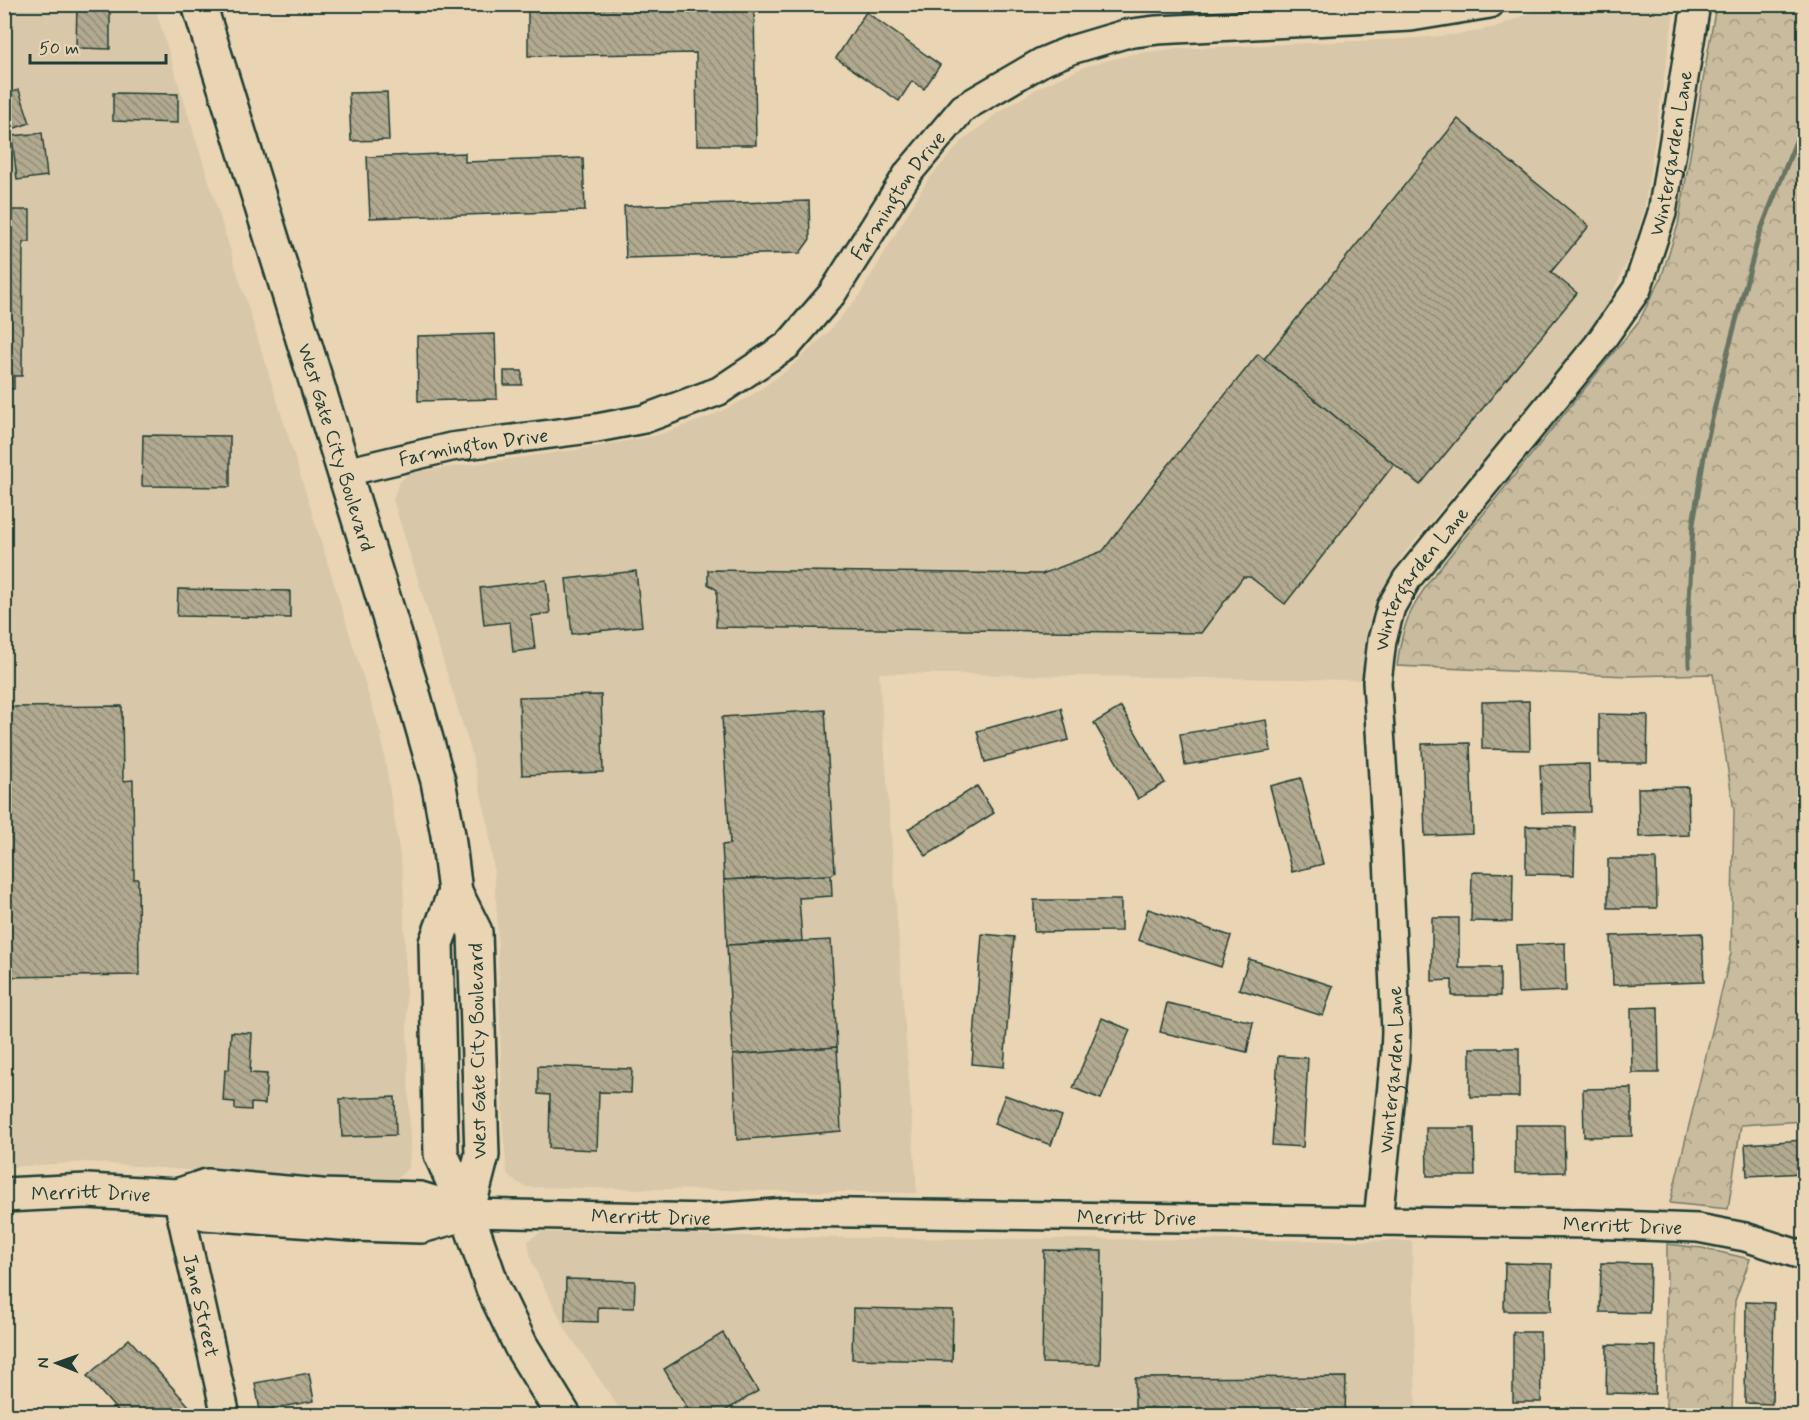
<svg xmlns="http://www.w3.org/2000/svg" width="1809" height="1420" font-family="Mynerve,sans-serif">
<defs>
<pattern id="forest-crowns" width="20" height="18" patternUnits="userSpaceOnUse" patternTransform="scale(1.5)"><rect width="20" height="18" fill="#c8bb9e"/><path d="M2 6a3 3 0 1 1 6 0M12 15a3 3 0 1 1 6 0" fill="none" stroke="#a29982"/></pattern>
<pattern id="building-back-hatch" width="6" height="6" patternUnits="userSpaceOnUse" patternTransform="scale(1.5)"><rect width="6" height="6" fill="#b2aa90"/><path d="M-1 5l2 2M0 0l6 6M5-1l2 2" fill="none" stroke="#908c76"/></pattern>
</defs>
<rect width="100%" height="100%" fill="#e9d4b3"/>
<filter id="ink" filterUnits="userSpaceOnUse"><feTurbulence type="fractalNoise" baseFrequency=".0167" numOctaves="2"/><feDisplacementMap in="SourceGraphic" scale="12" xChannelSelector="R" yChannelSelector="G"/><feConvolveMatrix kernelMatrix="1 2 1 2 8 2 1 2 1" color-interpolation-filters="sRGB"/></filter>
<g filter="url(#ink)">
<g fill="#d8c7a8">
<polygon points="5,5 154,5 381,735 403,875 410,1145 409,1167 395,1181 377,1185 87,1162 5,1167"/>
<polygon points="1550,5 1675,5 1644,210 1633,249 1604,311 1588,333 1403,555 1388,580 1372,611 1365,637 1362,680 879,673 917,1193 526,1187 510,1178 507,1173 503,1128 497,916 494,872 488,823 471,751 393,499 399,483 409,473 596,447 658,435 709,417 748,398 790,368 828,332 859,296 927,181 961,142 999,112 1042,86 1087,66 1133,54 1171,49 1405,39 1463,34 1496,27"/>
<polygon points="541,1232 845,1238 1412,1241 1416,1415 624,1415 566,1330 532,1263 528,1241"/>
</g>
<g fill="url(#forest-crowns)" stroke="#747c69" stroke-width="1.5">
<path d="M 1716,5 L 1804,5 L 1804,1121 L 1741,1125 L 1728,1209 L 1670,1203 L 1731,953 L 1734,810 L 1713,674 L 1628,676 L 1397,666 C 1402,626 1408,613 1430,580 L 1639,321 L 1661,278 L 1678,225 Z"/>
<polygon points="1667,1244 1702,1248 1750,1259 1735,1301 1732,1415 1666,1415"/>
</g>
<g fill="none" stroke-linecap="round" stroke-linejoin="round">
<polyline stroke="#687462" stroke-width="5" points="1689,666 1688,620 1693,524 1705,450 1726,358 1759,235 1804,121"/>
</g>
<g fill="url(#building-back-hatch)" stroke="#1f3d34" stroke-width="1.5">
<polygon points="77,4 110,4 110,49 76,48"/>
<polygon points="528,4 754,4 756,145 697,145 696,53 528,56"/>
<polygon points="866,12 940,65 924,89 912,81 899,101 836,58"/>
<polygon points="19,90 30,123 9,130 4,115 4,94"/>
<polygon points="387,92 389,140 351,141 349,93"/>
<polygon points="113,93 178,94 178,123 113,121"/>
<polygon points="1458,119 1589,226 1551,272 1577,293 1420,485 1264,359"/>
<polygon points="42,133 47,176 17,180 12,136"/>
<polygon points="465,153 465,162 583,158 585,211 370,218 367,157"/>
<polygon points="809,201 810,239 800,253 626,258 624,206"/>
<polygon points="4,210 30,210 30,242 23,242 22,376 14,376 14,389 4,389"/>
<polygon points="495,334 497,399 418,401 417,336"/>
<polygon points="1258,354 1394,464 1285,604 1250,577 1243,577 1201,633 716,627 717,590 708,584 708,570 1042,574 1103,551 1154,483"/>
<rect x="504" y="371" width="18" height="14"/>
<polygon points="143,435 230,436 230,487 142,486"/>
<polygon points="636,571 642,626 572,634 566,579"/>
<polygon points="546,580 550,613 531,616 535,649 513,652 510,622 484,625 480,588"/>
<polygon points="178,589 290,591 290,618 177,616"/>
<polygon points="601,695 603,772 522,775 519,697"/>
<polygon points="1529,701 1530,750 1482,749 1482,702"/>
<polygon points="122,706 123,781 133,780 134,879 138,879 139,975 4,977 4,707"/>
<polygon points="1121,707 1165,783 1138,799 1094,723"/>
<polygon points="1061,708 1069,740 985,762 977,731"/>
<polygon points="825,710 835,872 831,875 724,880 722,845 730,844 722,717"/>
<polygon points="1599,714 1648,715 1647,763 1599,763"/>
<polygon points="1266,720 1271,751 1185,765 1180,734"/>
<polygon points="1470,743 1473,834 1425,836 1422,744"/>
<polygon points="1589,764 1590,812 1542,813 1540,765"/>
<polygon points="1301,778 1323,864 1292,872 1270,786"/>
<polygon points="977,786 994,813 926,856 908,829"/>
<polygon points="1688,787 1689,835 1639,837 1638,788"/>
<polygon points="1526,826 1575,827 1574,875 1526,874"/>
<polygon points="1608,859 1656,859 1657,908 1608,908"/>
<polygon points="1472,872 1513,873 1512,922 1471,921"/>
<polygon points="831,875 832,896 799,898 802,941 727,945 724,880"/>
<polygon points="1034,900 1121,900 1121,931 1034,932"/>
<polygon points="1148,909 1231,936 1221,967 1138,940"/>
<polygon points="1432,918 1459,918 1459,968 1500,968 1500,996 1452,996 1452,980 1432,981"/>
<polygon points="1702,933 1704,982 1613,985 1611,936"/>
<polygon points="982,934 1014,937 1004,1067 972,1064"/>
<polygon points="831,940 837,1047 733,1055 727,945"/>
<polygon points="1565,943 1566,991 1518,993 1516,945"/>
<polygon points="1249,959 1333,986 1323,1016 1239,989"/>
<polygon points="1167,1003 1253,1022 1247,1052 1160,1032"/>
<polygon points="1658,1007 1659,1073 1632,1073 1631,1008"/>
<polygon points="1102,1018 1130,1030 1101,1099 1073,1088"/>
<polygon points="231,1032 252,1033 250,1073 267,1074 265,1104 251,1103 251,1110 235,1109 235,1102 223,1101 225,1070 229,1070"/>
<polygon points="837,1047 841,1131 737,1140 733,1055"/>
<rect x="1470" y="1048" width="49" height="49"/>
<polygon points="1278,1056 1308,1058 1303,1147 1272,1145"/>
<polygon points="538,1066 632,1069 631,1093 599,1092 597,1150 549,1148 550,1095 538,1094"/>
<polygon points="1632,1088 1632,1136 1584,1137 1583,1089"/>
<polygon points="1005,1095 1062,1116 1051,1145 994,1124"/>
<polygon points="395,1097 396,1135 342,1137 340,1099"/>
<polygon points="1515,1125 1564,1125 1565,1172 1515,1173"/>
<polygon points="1426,1128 1474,1128 1475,1176 1427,1176"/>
<polygon points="1804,1140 1804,1173 1747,1176 1745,1144"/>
<polygon points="1044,1250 1102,1251 1100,1364 1042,1363"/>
<polygon points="1505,1263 1552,1264 1551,1311 1504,1311"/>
<polygon points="1601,1263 1650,1264 1649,1313 1600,1312"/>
<polygon points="566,1279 635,1281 634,1308 598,1307 598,1322 565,1321"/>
<polygon points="1746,1302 1774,1303 1772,1404 1745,1403"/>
<polygon points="853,1308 953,1310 952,1361 852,1359"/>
<polygon points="1513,1332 1540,1332 1541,1402 1513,1402"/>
<polygon points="723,1333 758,1391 717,1416 692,1416 664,1369"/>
<polygon points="129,1339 189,1406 179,1416 122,1416 87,1376"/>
<polygon points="1607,1345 1656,1346 1655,1394 1606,1393"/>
<polygon points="309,1373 314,1401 260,1411 255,1383"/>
<polygon points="1346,1377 1345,1415 1360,1413 1360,1416 1135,1416 1135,1378"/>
</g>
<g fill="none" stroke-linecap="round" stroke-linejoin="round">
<g stroke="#1f3d34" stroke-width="32">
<g id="minor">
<path id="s1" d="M 346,472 L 451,447 L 597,428 L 644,419 L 719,391 L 788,345 L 832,294 L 909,172 L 963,108 L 1042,62 L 1071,50 L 1125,34 L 1157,30 L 1411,17 L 1490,4"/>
<path id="s2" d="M 177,1196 L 226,1416"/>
<path id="s3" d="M 467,1213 L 713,1218 L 786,1212 L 1588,1224 L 1698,1228 L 1745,1237 L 1804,1256"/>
<path id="s4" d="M 1378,1221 L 1395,1056 L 1396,1031 L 1388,857 L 1377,682 L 1382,640 L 1391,607 L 1407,579 L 1598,345 L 1637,289 L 1662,213 L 1696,4"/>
</g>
</g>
<g stroke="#1f3d34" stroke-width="38">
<g id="major">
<path id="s5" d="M 199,4 L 412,690 L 438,781 L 448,835 L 455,892 L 475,932 L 482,1155 L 467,1213"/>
<polyline points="455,892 436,943 441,1154 467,1213 493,1288 521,1346 564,1416"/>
<path id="s6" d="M 4,1195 L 87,1191 L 177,1196 L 207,1186 L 321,1196 L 420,1199 L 467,1213"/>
<polyline points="177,1196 205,1213 354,1224 421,1226 467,1213"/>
</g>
</g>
<use href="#minor" stroke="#e9d4b3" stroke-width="27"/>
<use href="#major" stroke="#e9d4b3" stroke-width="33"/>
</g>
</g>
<g text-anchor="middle" stroke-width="6" stroke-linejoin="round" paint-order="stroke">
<g font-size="20" fill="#1f3d34" stroke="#e9d4b3">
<text dy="7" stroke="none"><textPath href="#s4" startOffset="1160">Wintergarden Lane</textPath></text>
<text dy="7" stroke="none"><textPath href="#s1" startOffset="652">Farmington Drive</textPath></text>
<text dy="7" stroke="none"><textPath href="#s5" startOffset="464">West Gate City Boulevard</textPath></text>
<text dy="7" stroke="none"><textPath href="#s1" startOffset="130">Farmington Drive</textPath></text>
<text dy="7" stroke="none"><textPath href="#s4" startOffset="656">Wintergarden Lane</textPath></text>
<text transform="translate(477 1051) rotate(-91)" y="7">West Gate City Boulevard</text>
<text dy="7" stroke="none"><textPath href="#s4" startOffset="152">Wintergarden Lane</textPath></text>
<text dy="7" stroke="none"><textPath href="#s6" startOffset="87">Merritt Drive</textPath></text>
<text dy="7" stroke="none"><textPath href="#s3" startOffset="184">Merritt Drive</textPath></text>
<text dy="7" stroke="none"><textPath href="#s3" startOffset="670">Merritt Drive</textPath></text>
<text dy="7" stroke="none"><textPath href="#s3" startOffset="1156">Merritt Drive</textPath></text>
<text dy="7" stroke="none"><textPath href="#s2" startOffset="112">Jane Street</textPath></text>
</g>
</g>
<rect width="1809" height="1420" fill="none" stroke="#e9d4b3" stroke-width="24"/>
<rect x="12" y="12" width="1785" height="1396" fill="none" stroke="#1f3d34" stroke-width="2" filter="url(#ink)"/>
<g transform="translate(57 1363) rotate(271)" stroke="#e9d4b3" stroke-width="4.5" paint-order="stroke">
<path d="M0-4.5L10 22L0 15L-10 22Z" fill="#1f3d34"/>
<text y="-9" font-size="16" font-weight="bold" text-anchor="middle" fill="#1f3d34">N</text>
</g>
<path d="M30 54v9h136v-9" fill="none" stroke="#1f3d34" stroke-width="3"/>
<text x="39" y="54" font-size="18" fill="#1f3d34" stroke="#e9d4b3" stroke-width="4.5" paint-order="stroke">50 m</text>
</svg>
